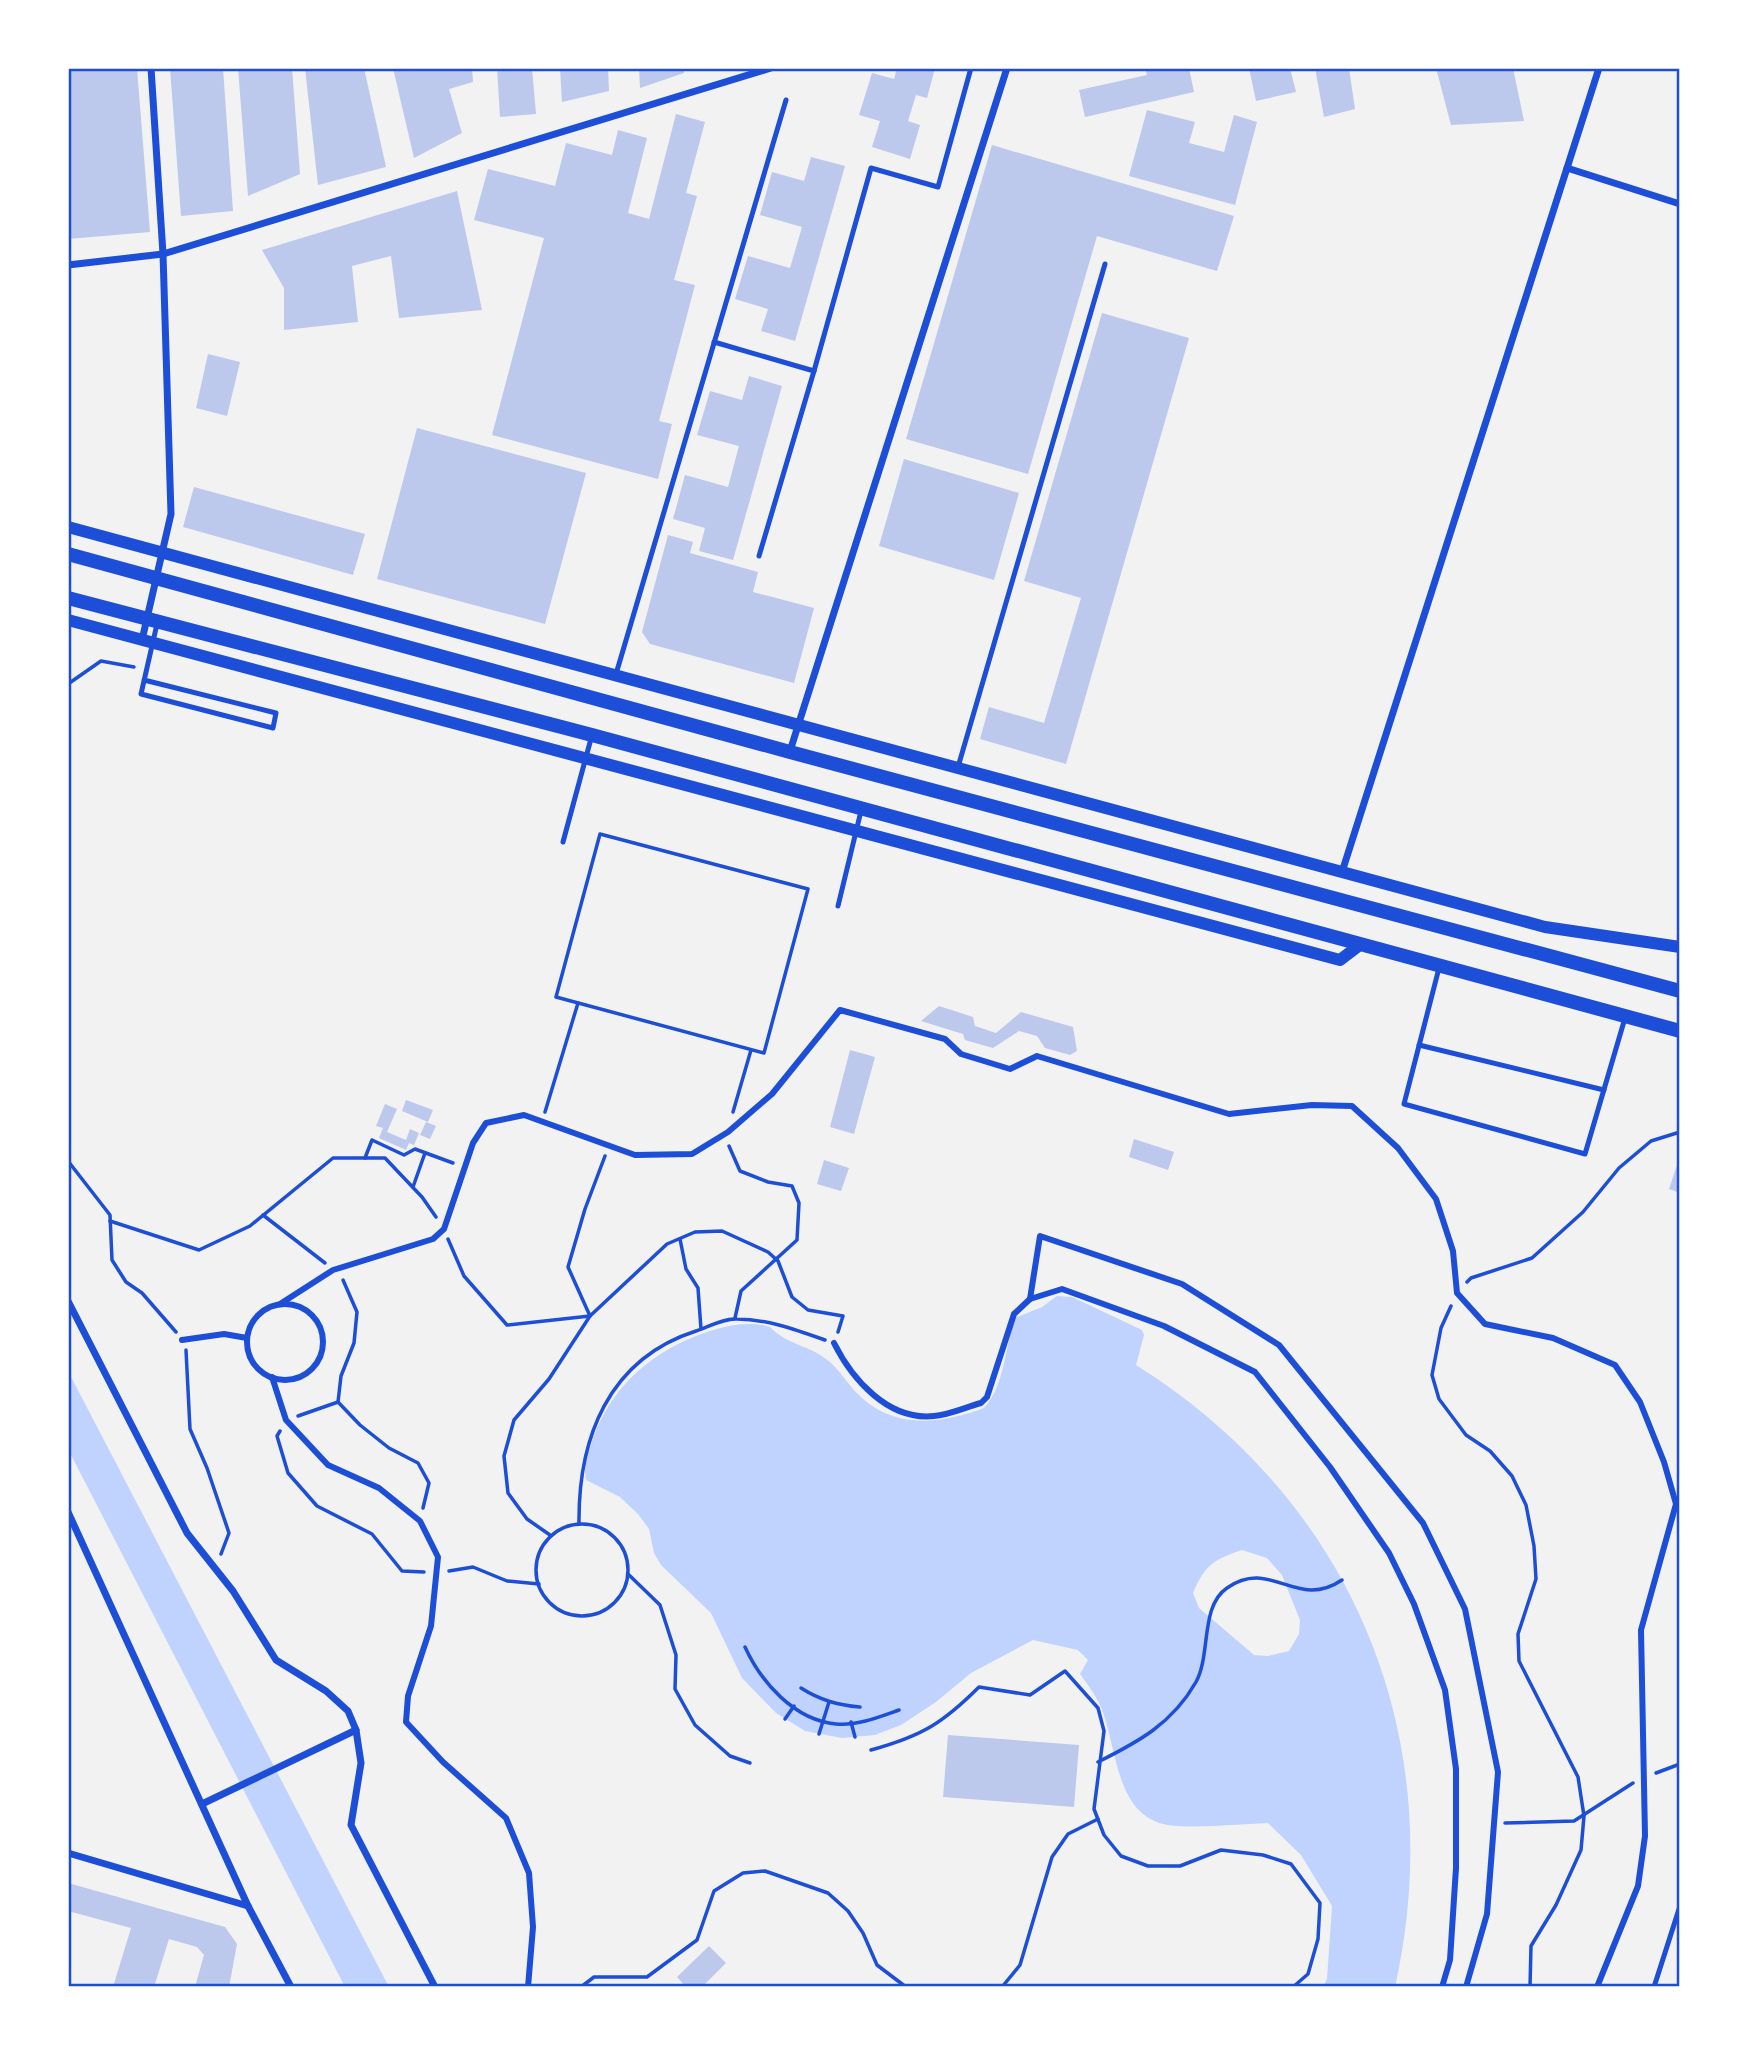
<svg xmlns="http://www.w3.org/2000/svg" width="1748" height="2055" font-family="'Roboto Condensed',sans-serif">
<rect width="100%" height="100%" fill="#f2f2f2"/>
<g fill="#bfd3fe" fill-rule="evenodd">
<path d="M 1057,1296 L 1072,1297 L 1142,1330 L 1144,1335 L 1136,1365 C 1352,1500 1451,1737 1395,1987 L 1323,1987 L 1327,1979 L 1332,1906 L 1301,1855 L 1268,1823 C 1238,1824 1207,1828 1177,1826 C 1113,1823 1119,1748 1100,1705 C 1095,1694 1087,1684 1080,1674 L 1088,1660 L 1078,1650 L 1033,1640 L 971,1673 L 936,1702 L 901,1725 L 875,1735 L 842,1738 L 805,1731 L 776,1713 L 742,1678 L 711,1613 L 661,1565 L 654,1553 L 649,1529 L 638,1514 L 620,1497 L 586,1480 C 583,1466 589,1451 593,1438 C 613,1384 654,1350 707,1332 C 729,1325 748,1321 770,1327 C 786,1344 808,1345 826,1359 C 840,1369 849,1387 862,1398 C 897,1430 944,1423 984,1408 C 1005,1386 1005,1345 1015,1318 L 1042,1307 ZM 1242,1550 L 1267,1558 L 1282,1575 L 1300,1620 L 1299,1634 L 1289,1651 L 1268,1656 L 1254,1655 L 1199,1608 L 1193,1593 C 1205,1565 1213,1560 1242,1550 Z"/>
<polygon points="68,1371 389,1987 345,1987 68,1449"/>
</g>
<g fill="#bdc9ec">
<polygon points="68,68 137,68 150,232 68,239"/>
<polygon points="170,68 223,68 233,211 181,216"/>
<polygon points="238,68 292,68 300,174 248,196"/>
<polygon points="305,68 364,68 386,167 318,185"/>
<polygon points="393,68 472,68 473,82 449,89 462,133 414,158"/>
<polygon points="497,68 532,68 536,114 500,117"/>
<polygon points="560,68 608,68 609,91 562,102"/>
<polygon points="639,68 684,68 684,73 640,88"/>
<polygon points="897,68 935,68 927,98 916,95 908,121 920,125 910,159 872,147 880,121 859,115 872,73 894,79"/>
<polygon points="1145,68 1189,68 1194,92 1085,117 1079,90 1147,75"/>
<polygon points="1249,68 1290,68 1296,92 1256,101"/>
<polygon points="1315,68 1349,68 1355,109 1324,117"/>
<polygon points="1436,68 1513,68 1524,121 1451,125"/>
<polygon points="1147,110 1195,122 1189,143 1224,152 1234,115 1257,122 1235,205 1129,176"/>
<polygon points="676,114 705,122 686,193 697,196 674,280 695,285 659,421 672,424 658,479 492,435 544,238 474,220 488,169 555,186 566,143 612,155 618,130 647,138 628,213 649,219"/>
<polygon points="992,145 1234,216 1217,271 1097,236 1028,474 906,439"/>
<polygon points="811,157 845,166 795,341 761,331 768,309 735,299 748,256 790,268 802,227 760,215 772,172 804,181"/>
<polygon points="457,191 482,310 399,318 391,256 352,266 358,322 284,330 284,288 262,250"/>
<polygon points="1102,313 1189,338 1066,764 980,739 989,707 1044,723 1081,598 1024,581"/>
<polygon points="208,354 240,362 227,416 196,408"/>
<polygon points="749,376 782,386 733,560 699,551 705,528 673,519 685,475 728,487 739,446 697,435 710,391 742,400"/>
<polygon points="417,428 586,473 545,624 377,579"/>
<polygon points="904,459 1019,493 994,580 879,546"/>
<polygon points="194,487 365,534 353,575 183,527"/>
<polygon points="668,535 693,542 690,553 758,572 753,592 814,608 794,683 650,644 642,632"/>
<polygon points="939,1006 973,1017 975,1026 996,1033 1021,1012 1073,1027 1077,1051 1070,1055 1045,1048 1037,1036 1019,1031 993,1048 965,1040 963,1034 921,1021"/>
<polygon points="850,1050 875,1057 854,1134 830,1127"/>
<polygon points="406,1100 433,1110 428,1122 402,1111"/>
<polygon points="385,1104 397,1109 387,1132 406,1140 410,1129 419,1133 414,1145 409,1143 406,1150 379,1138 383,1128 376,1126"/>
<polygon points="426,1122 436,1126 430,1139 420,1135"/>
<polygon points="1134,1139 1174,1152 1168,1170 1129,1157"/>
<polygon points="1679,1159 1680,1159 1680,1193 1669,1189"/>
<polygon points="824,1160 849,1168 841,1191 817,1184"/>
<polygon points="948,1735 1079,1745 1074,1807 943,1797"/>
<polygon points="68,1883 225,1927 237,1944 229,1987 195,1987 204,1955 197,1947 169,1939 154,1987 113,1987 131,1928 68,1911"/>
<polygon points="709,1946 726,1963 702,1987 686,1987 677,1977"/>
</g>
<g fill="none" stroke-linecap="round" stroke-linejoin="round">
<g stroke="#1d4ed8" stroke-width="3.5">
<polyline points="68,684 101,661 134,667"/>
<polygon points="600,834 808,889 764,1053 556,997"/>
<polyline points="68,1011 68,1032"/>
<polyline points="545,1112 578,1003"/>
<polyline points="733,1112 751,1050"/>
<polyline points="729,1146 740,1171 768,1182 792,1186 799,1203 797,1240 741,1291 735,1318"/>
<polyline points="365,1158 372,1140 404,1155 415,1149 453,1163"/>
<polyline points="68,1161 110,1215 112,1260 126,1282 142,1293 176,1332"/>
<polyline points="413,1187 425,1153"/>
<polyline points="263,1215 325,1263"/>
<polyline points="110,1221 199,1250 250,1226 333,1158 385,1158 422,1197 436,1217"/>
<polyline points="448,1239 464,1276 507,1325 590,1316 667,1244 695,1232 722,1231 768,1252 778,1261 792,1297 808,1310 843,1316 838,1332"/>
<polyline points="680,1239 686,1269 698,1288 701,1329"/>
<polyline points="1467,1282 1471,1278 1532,1258 1583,1212 1619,1168 1651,1141 1680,1132"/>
<polyline points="1451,1306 1441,1328 1432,1375 1439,1399 1466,1435 1490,1451 1512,1476 1526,1505 1534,1546 1536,1579 1518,1634 1519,1661 1578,1777 1584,1816 1581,1850 1556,1905 1531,1946 1530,1987"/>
<polyline points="186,1350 190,1429 207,1468 229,1533 221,1554"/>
<polyline points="338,1402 341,1376 354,1343 357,1312 343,1280"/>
<polyline points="298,1416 338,1402 360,1425 389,1448 418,1463 429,1483 423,1508"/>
<polyline points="280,1431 277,1436 288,1473 317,1506 372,1534 402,1571 424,1572"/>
<path d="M 579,1524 C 578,1439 608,1359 696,1331 C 708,1327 724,1318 737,1319 C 767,1319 797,1330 825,1340"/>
<circle cx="582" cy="1570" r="46"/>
<polyline points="550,1535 527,1519 508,1493 504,1456 514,1420 549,1379 590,1316 568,1267 585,1209 605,1156"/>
<polyline points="449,1571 473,1567 507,1581 539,1584"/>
<polyline points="628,1574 660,1605 676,1655 675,1689 695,1725 730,1756 750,1763"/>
<path d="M 745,1647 C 761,1682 794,1720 836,1724 C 857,1726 879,1717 899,1710"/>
<path d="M 801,1688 C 820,1700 837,1705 860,1707"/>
<polyline points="785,1719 794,1706"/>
<polyline points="851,1722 855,1737"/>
<polyline points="819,1734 829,1702"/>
<path d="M 871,1750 C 922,1736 943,1723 979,1687 L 1030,1695 L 1065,1671 L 1098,1708 L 1104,1731 L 1094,1809 L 1104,1835 L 1121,1856 L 1148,1866 L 1180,1866 L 1221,1850 L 1263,1855 L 1291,1864 L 1320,1903 L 1318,1939 L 1308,1974 L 1293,1987"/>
<path d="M 1098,1762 C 1138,1742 1172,1724 1196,1682 C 1211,1655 1200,1606 1227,1588 C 1271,1557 1296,1611 1342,1580"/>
<polyline points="1656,1773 1680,1764"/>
<polyline points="1505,1823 1574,1821 1633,1783"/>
<polyline points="581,1987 594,1977 647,1977 697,1940 714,1891 743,1873 765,1871 828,1893 848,1911 863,1933 877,1965 906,1987"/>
<polyline points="1002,1987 1020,1965 1052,1857 1068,1834 1098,1819"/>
</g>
<g stroke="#1d4ed8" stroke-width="5">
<polyline points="714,342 814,371 759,556"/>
<polyline points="814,371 871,168 938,187 971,68"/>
<polyline points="616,674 786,100"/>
<polyline points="144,680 276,713 273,728 141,694 157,624"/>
<polyline points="958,767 1105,264"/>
<polyline points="563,842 592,735"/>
<polyline points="838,906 861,811"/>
<polyline points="1439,968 1404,1104 1585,1154 1625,1018"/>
<polyline points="1419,1045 1604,1090"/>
<polyline points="1654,1987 1680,1906"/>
</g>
<g stroke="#1d4ed8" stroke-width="6">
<polyline points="1030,1299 1040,1236 1182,1284 1279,1345 1423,1523 1465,1609 1498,1772 1487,1914 1466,1987"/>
<polyline points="280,1304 333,1270 433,1239 444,1229 473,1143 486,1123 524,1115 635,1155 692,1154 728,1132 772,1094 840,1010 945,1039 961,1054 1010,1069 1037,1056 1229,1114 1312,1105 1352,1106 1398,1148 1436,1199 1453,1251 1457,1293 1485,1324 1553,1338 1615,1365 1640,1402 1664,1462 1676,1504 1641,1630 1645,1836 1638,1886 1597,1987"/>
<circle cx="285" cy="1342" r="38"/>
<polyline points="182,1340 224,1334 247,1338"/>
<path d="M 834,1343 C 852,1379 888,1421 934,1416 C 949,1415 966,1407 981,1403 L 987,1397 L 1014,1314 L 1030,1299 L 1062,1289 L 1164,1326 L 1255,1372 L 1330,1467 L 1389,1553 L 1414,1604 L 1445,1690 L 1456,1769 L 1456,1868 L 1450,1960 L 1442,1987"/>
<polyline points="272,1377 286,1420 328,1465 379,1488 420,1521 438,1557 431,1626 408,1696 406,1722 443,1762 506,1818 529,1873 533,1927 528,1987"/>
</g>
<g stroke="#1d4ed8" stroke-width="7">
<polyline points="1567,168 1680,204"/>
<polyline points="68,265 163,254 771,68"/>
<polyline points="142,640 171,514 163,254 151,68"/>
<polyline points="790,751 1007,68"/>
<polyline points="1342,872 1599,68"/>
<polyline points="68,1301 187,1533 233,1591 276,1660 326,1691 348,1711 356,1730 361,1763 351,1825 435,1987"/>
<polyline points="68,1512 248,1906 291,1987"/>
<polyline points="202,1804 356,1730"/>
<polyline points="68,1853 248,1906"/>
</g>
<g stroke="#1d4ed8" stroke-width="12">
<polyline points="68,527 1545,927 1680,947"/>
<polyline points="68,620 1340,960 1361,944"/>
</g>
<g stroke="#1d4ed8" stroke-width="14">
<polyline points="68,554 790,752 1680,991"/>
<polyline points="68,598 592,735 1680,1031"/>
</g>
</g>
<rect width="1748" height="2055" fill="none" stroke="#ffffff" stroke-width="140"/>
<rect x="70" y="70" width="1608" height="1915" fill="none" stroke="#1d4ed8" stroke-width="2.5"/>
</svg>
